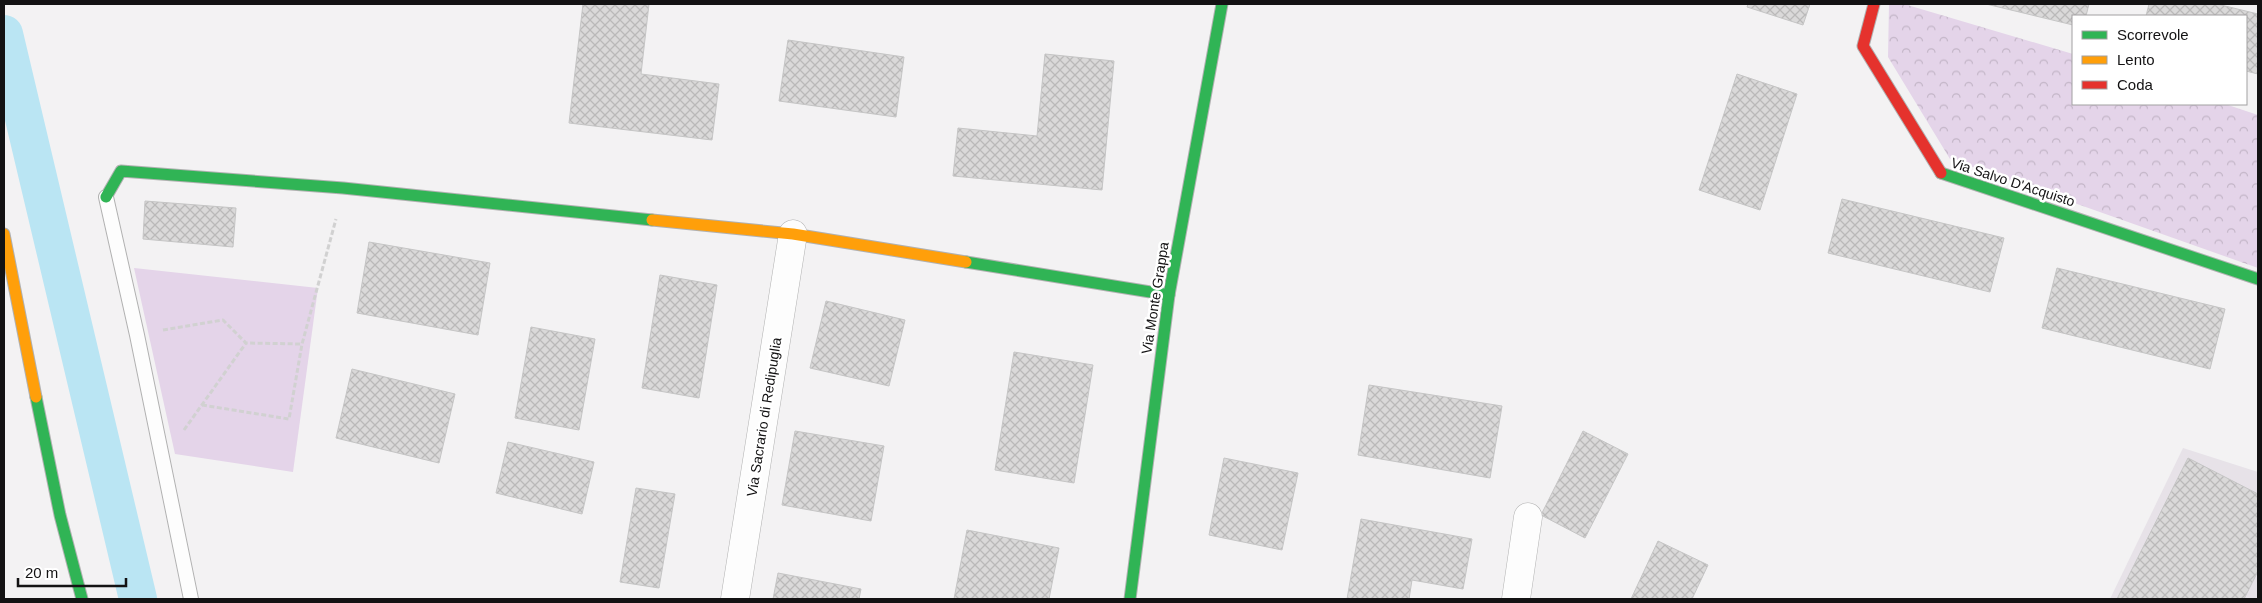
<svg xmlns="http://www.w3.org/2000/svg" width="2262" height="603" font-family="Helvetica,sans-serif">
<defs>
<pattern id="park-crowns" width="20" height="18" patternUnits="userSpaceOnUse" patternTransform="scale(1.25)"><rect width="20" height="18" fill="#e4d4e9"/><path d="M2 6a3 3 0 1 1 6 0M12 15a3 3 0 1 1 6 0" fill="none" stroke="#c3b5c7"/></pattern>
<pattern id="building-cross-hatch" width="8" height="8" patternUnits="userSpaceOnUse" patternTransform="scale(1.25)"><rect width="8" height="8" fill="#dad9d9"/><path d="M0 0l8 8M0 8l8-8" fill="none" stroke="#bab9b9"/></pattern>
</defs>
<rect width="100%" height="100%" fill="#f3f2f3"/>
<polygon fill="#e7e2e8" points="2183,448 2258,472 2258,599 2110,599"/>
<polygon fill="#e4d4e9" points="134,268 318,288 293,472 175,454"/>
<polygon fill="url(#park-crowns)" points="1889,4 1904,4 2073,54 2073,104 2225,104 2258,115 2258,268 1950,159 1888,57"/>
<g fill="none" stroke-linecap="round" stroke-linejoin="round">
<polyline stroke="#bae5f3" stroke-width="38" points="4,34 138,599"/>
</g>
<g fill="url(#building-cross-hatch)" stroke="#c5c5c5">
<polygon points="583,4 649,4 641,74 719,84 712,140 569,123"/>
<polygon points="1748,4 1810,4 1803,25 1747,7"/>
<polygon points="1986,4 2089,4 2086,16 2073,16 2073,25"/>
<polygon points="2149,4 2217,4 2258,14 2258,74 2246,71 2246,16 2146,16"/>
<polygon points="788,40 904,57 896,117 779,101"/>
<polygon points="1045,54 1114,61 1102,190 953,176 958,128 1037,136"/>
<polygon points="1737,74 1797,94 1760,210 1699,190"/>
<polygon points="1842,199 2004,238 1990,292 1828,253"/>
<polygon points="145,201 236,208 233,247 143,239"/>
<polygon points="369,242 490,263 478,335 357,313"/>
<polygon points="2057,268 2225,309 2210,369 2042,328"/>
<polygon points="660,275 717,285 699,398 642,388"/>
<polygon points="826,301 905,320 889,386 810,368"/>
<polygon points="531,327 595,339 579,430 515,418"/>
<polygon points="1014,352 1093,365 1074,483 995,470"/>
<polygon points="352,369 455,394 439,463 336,438"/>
<polygon points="1369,385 1502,406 1490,478 1358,455"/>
<polygon points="795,431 884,446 871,521 782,505"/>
<polygon points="1583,431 1628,454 1585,538 1541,515"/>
<polygon points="508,442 594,462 582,514 496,493"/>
<polygon points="1224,458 1298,473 1282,550 1209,535"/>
<polygon points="2188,458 2258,494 2258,571 2244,599 2117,599"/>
<polygon points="636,488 675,494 659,588 620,582"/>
<polygon points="1361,519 1472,539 1463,589 1412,580 1409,599 1347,599"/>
<polygon points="967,530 1059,548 1049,599 954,599"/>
<polygon points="1658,541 1708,565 1692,599 1631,599"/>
<polygon points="778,573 861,589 859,599 773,599"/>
</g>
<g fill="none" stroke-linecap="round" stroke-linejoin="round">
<g stroke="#b1b1b1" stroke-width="16">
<polyline id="lane" points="106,197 137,335 191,599"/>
</g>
<g stroke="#b1b1b1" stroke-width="29">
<g id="street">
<polyline points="735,599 793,234"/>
<polyline points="1516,599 1528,517"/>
</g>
</g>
<g stroke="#b1b1b1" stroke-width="13">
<g id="fast">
<polyline points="1941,173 2258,279"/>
<polyline points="106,197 121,171 343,188 652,220"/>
<polyline points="966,262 1169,295"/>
<polyline points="36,397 60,515 82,599"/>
<polyline points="1130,599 1169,295 1222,4"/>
</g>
</g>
<g stroke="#b1b1b1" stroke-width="13">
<g id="slow">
<polyline points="652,220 793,234 966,262"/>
<polyline points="4,234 36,397"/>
</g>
</g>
<g stroke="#b1b1b1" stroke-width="13">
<polyline id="jam" points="1874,4 1863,46 1941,173"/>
</g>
<g stroke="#d1d1d1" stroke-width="3" stroke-dasharray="5 2.5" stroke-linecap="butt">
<polyline points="163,330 223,320 246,343 302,344 336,219"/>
<polyline points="202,405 289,419 302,344"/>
<polyline points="184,430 246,343"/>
</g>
<use href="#lane" stroke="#fdfdfd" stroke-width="14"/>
<use href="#street" stroke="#fdfdfd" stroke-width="28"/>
<use href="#fast" stroke="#30b455" stroke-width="11"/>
<use href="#slow" stroke="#ff9f0a" stroke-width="11"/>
<use href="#jam" stroke="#e5322d" stroke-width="11"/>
</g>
<g text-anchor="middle" stroke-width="5" stroke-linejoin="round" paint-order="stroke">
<g font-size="14" fill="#131213" stroke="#fff">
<text transform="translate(2013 182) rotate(18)" y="5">Via Salvo D'Acquisto</text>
<text transform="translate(1155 298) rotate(-81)" y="5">Via Monte Grappa</text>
<text transform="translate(764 417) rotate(-81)" y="5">Via Sacrario di Redipuglia</text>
</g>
</g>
<rect width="2262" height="603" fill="none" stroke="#131213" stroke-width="10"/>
<rect x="2072" y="15" width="175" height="90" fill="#ffffff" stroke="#a1a0a1"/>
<rect x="2082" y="31" width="25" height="8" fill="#30b455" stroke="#a1a0a1"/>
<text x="2117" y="40" font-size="15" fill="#131213">Scorrevole</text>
<rect x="2082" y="56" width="25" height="8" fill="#ff9f0a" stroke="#a1a0a1"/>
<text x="2117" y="65" font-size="15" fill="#131213">Lento</text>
<rect x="2082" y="81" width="25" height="8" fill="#e5322d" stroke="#a1a0a1"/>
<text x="2117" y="90" font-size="15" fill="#131213">Coda</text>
<path d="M18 578v8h108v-8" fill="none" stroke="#131213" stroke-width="2.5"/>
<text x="25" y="578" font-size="15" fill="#131213" stroke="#ffffff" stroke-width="4" paint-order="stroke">20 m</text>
</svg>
